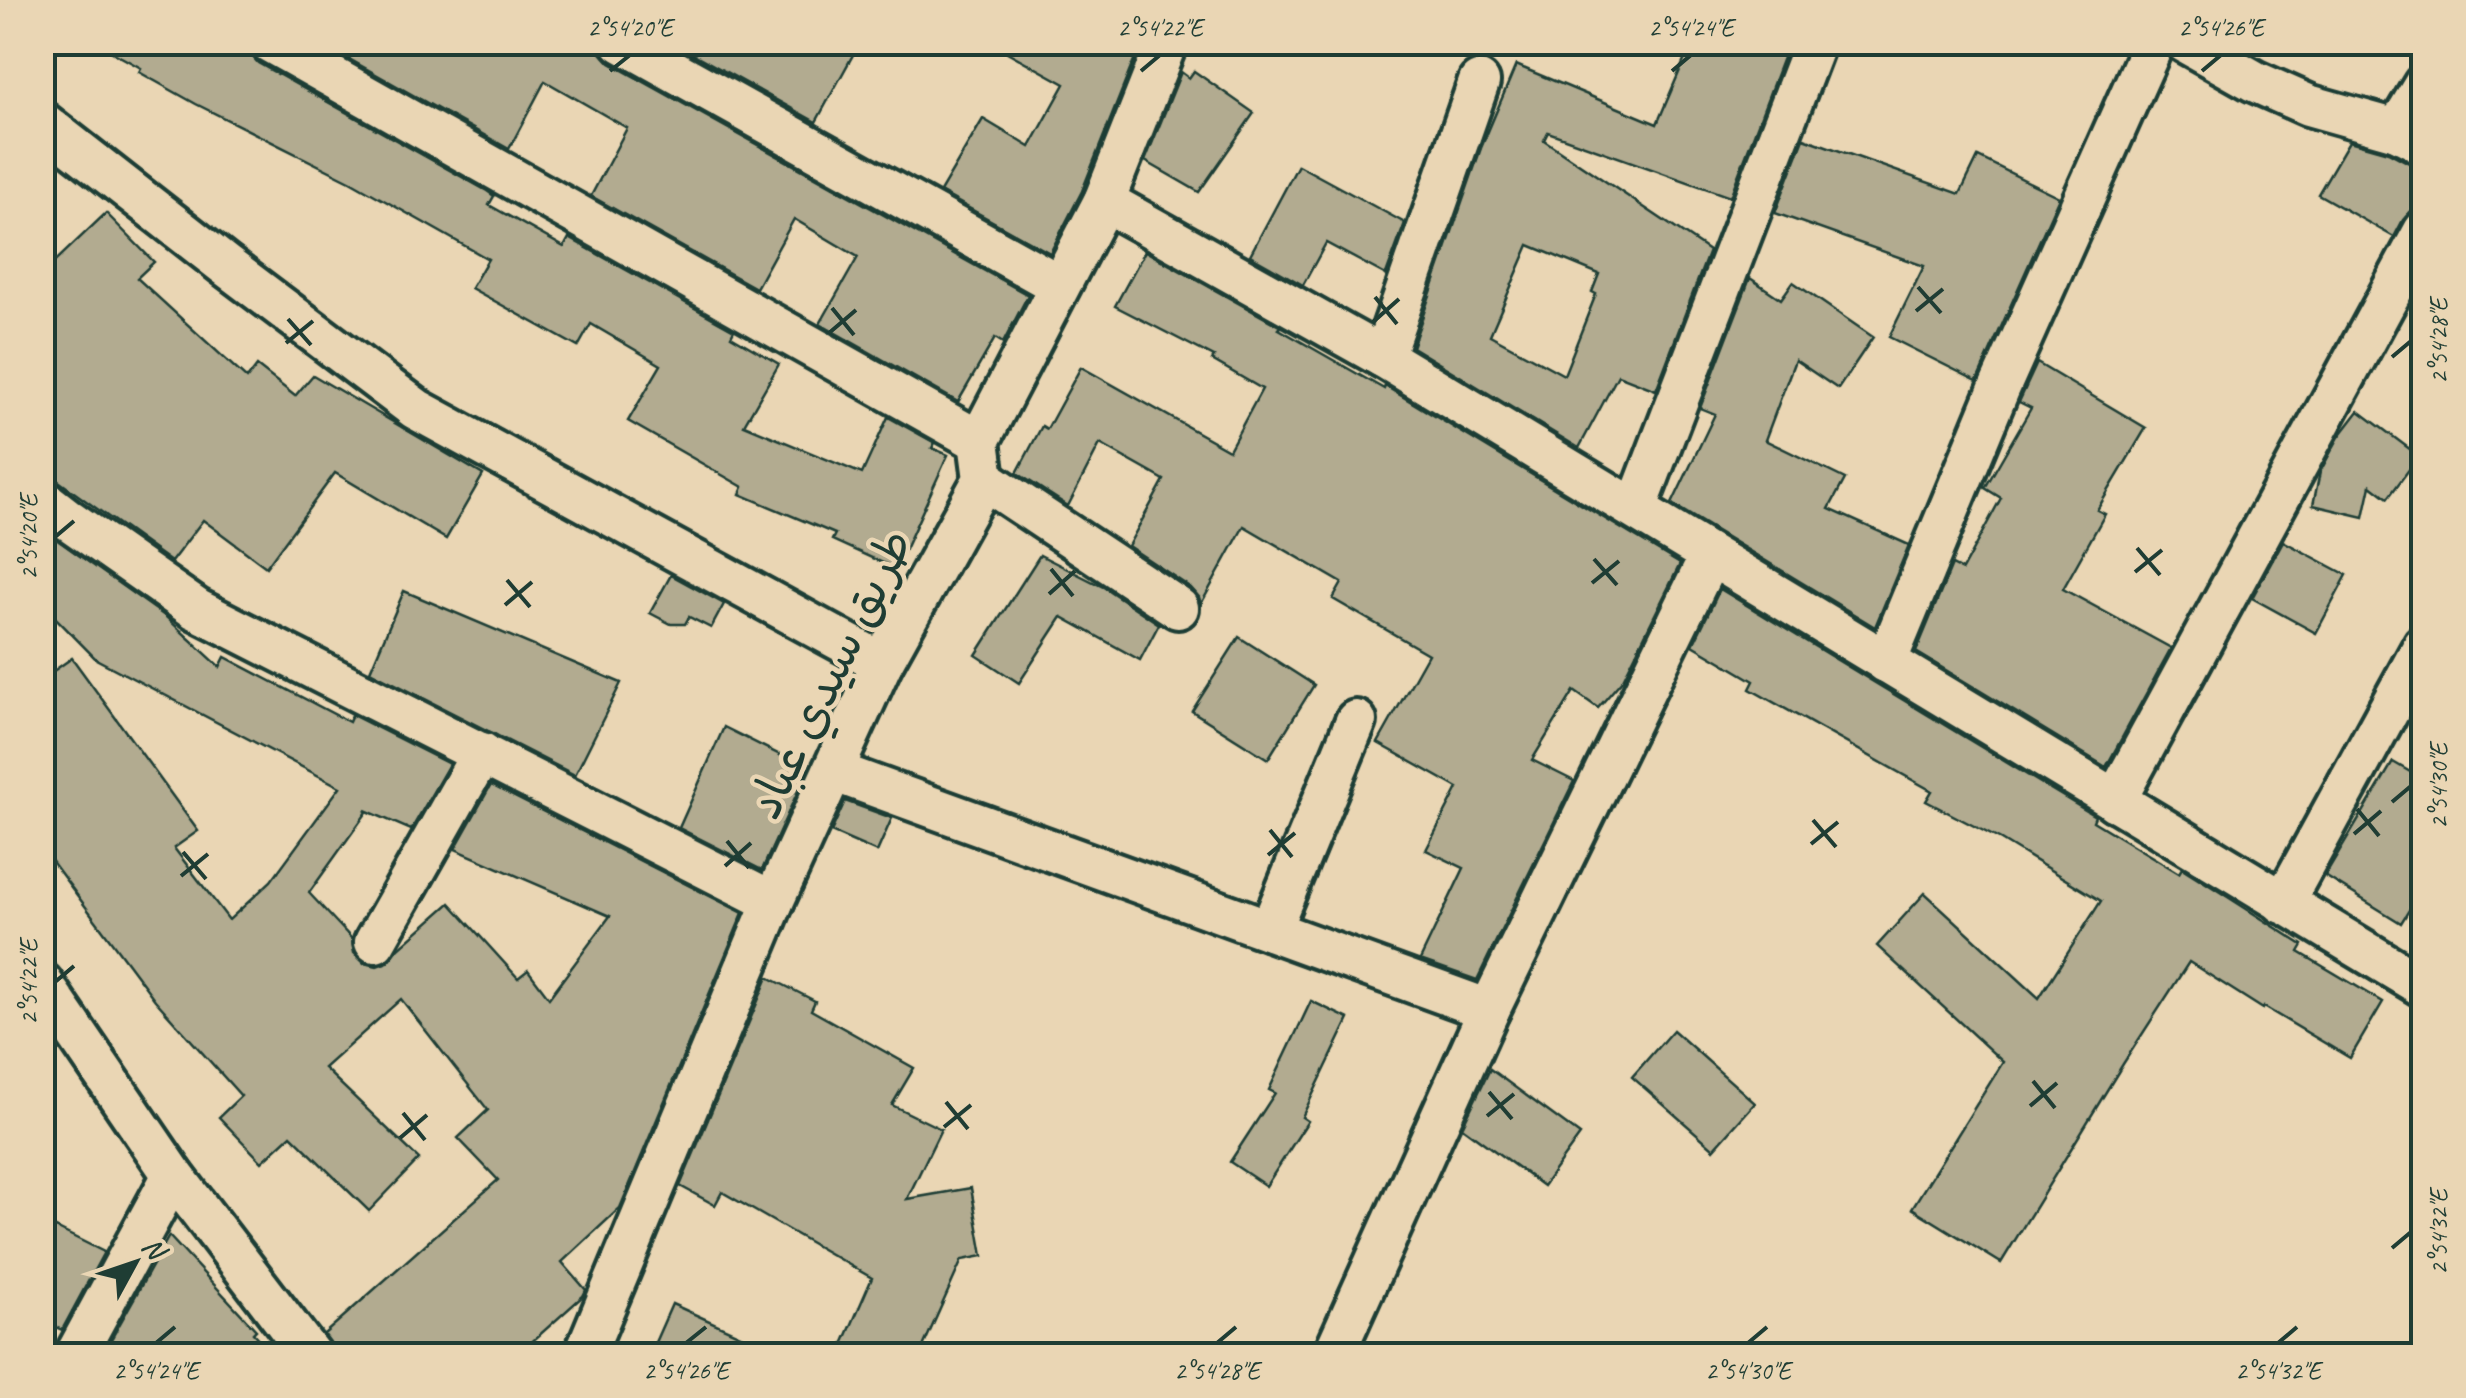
<svg xmlns="http://www.w3.org/2000/svg" width="2466" height="1398" font-family="Caveat,'Playpen Sans Arabic',sans-serif">
<rect width="100%" height="100%" fill="#ead6b4"/>
<filter id="ink" filterUnits="userSpaceOnUse"><feTurbulence type="fractalNoise" baseFrequency=".01" numOctaves="2"/><feDisplacementMap in="SourceGraphic" scale="20" xChannelSelector="R" yChannelSelector="G"/><feConvolveMatrix kernelMatrix="1 2 1 2 8 2 1 2 1" color-interpolation-filters="sRGB"/></filter>
<g filter="url(#ink)">
<g fill="#b2ab90" stroke="#1f3d34" stroke-width="2.5" fill-rule="evenodd">
<polygon points="94,42 246,42 249,53 258,63 487,191 494,196 489,205 564,247 569,238 734,330 731,336 779,364 744,425 862,474 888,417 935,443 932,448 948,455 896,569 832,540 835,534 740,494 743,487 628,421 661,365 591,324 578,347 471,288 488,259 350,181 196,104 139,72 141,68"/>
<polygon points="319,42 598,42 601,53 610,63 1028,295 1003,343 995,338 958,402 820,324 858,257 794,219 756,288 591,196 627,128 545,81 509,149"/>
<polygon points="672,42 860,42 816,122"/>
<polygon points="989,42 1137,42 1140,45 1082,191 1050,253 940,192 983,119 1030,147 1065,84"/>
<path d="M 1692,42 L 1789,42 L 1730,197 L 1548,132 L 1544,140 L 1709,251 L 1656,390 L 1618,375 L 1579,448 L 1412,347 L 1481,148 L 1516,65 L 1657,124 ZM 1529,245 L 1599,274 L 1592,292 L 1596,294 L 1564,375 L 1490,335 Z"/>
<polygon points="1194,71 1254,113 1199,192 1145,161 1181,72 1189,78"/>
<polygon points="1804,138 1960,194 1978,157 2059,197 1977,381 1889,337 1924,266 1775,213"/>
<polygon points="2349,141 2388,152 2413,165 2424,168 2424,207 2411,211 2403,220 2394,237 2318,194"/>
<polygon points="1298,165 1405,223 1386,275 1326,243 1303,285 1250,255"/>
<polygon points="106,213 154,262 137,278 247,379 257,366 295,396 313,375 483,475 446,539 335,473 266,567 203,520 171,562 57,480 42,476 42,274"/>
<polygon points="1145,251 1281,327 1279,329 1384,389 1385,386 1680,564 1623,679 1598,708 1574,691 1532,760 1574,781 1477,980 1420,960 1464,868 1426,850 1458,788 1378,743 1428,654 1333,599 1342,583 1244,526 1201,604 1199,597 1191,588 1128,546 1164,480 1100,444 1068,506 1017,473 1042,426 1047,429 1081,367 1229,450 1262,389 1212,360 1214,357 1115,306"/>
<polygon points="1750,278 1781,299 1793,282 1873,337 1838,389 1795,360 1765,440 1845,479 1829,509 1909,545 1875,627 1672,504 1715,414 1700,408"/>
<polygon points="2037,363 2146,428 2097,510 2105,514 2063,589 2171,648 2106,767 1916,652 1952,565 1962,570 2001,498 1985,488 2031,408 2019,402"/>
<polygon points="2359,411 2419,456 2388,498 2371,485 2364,517 2313,505 2320,472 2339,437"/>
<polygon points="42,529 166,617 220,667 225,657 349,722 352,715 449,764 411,830 365,810 367,812 309,893 352,939 354,953 364,963 377,966 388,962 399,948 450,903 518,978 528,970 549,998 610,916 455,849 491,785 743,913 620,1208 562,1262 586,1290 583,1296 516,1356 334,1356 330,1342 324,1334 498,1180 458,1138 488,1110 401,999 324,1068 419,1159 369,1211 291,1135 262,1162 219,1117 241,1096 155,1000 42,848 42,679 72,658 198,831 174,848 229,920 271,881 340,787 96,659 42,604"/>
<polygon points="2283,541 2347,575 2316,633 2252,598"/>
<polygon points="1040,555 1105,588 1159,624 1140,660 1062,617 1019,683 976,655"/>
<polygon points="671,575 724,604 711,628 689,617 685,624 671,624 650,613"/>
<polygon points="1720,589 2095,816 2093,821 2179,873 2182,868 2209,885 2303,945 2299,952 2383,1002 2350,1058 2264,1007 2263,1009 2189,962 2123,1064 2001,1263 1912,1208 2003,1062 1877,946 1925,893 2039,998 2101,901 2001,840 1926,801 1932,791 1750,689 1754,681 1693,645"/>
<polygon points="404,591 621,683 575,775 370,671"/>
<polygon points="1239,637 1314,685 1268,759 1192,711"/>
<polygon points="724,727 808,769 762,870 679,828"/>
<polygon points="2393,762 2424,780 2424,886 2401,923 2325,876"/>
<polygon points="845,801 892,818 877,852 831,832"/>
<polygon points="768,977 815,1001 811,1010 914,1068 892,1105 941,1129 907,1199 971,1188 983,1256 962,1260 919,1356 838,1356 872,1278 722,1192 715,1205 680,1186"/>
<polygon points="1311,1001 1349,1019 1302,1117 1308,1121 1266,1186 1230,1162 1275,1093 1269,1090"/>
<polygon points="1673,1030 1755,1103 1714,1149 1632,1077"/>
<polygon points="1490,1069 1580,1135 1543,1186 1462,1127"/>
<polygon points="42,1221 104,1252 62,1330 42,1321"/>
<polygon points="169,1236 256,1330 253,1333 274,1356 111,1356 104,1352"/>
<polygon points="672,1304 787,1356 649,1356"/>
</g>
<g fill="none" stroke-linecap="round" stroke-linejoin="round">
<g stroke="#1f3d34" stroke-width="48">
<g id="minor">
<polyline points="270,42 979,441"/>
<polyline points="622,42 1059,285"/>
<polyline points="2185,42 2254,81 2308,105 2397,130 2424,144"/>
<polyline points="42,122 225,265 416,409 882,663"/>
<polyline points="2397,130 2424,85"/>
<polyline points="1104,201 1383,357 2424,987"/>
<polyline points="1383,357 1479,82"/>
<polyline points="984,479 1178,608"/>
<polyline points="42,499 69,520 196,609 773,902"/>
<polyline points="1636,509 1815,42"/>
<polyline points="1886,662 1999,389 2154,42"/>
<polyline points="833,771 1489,1010"/>
<polyline points="2115,801 2424,231"/>
<polyline points="2283,903 2424,645"/>
<polyline points="1270,930 1356,721"/>
<polyline points="375,942 482,753"/>
<polyline points="42,983 173,1175 311,1356"/>
<polyline points="75,1356 173,1175"/>
<polyline points="584,1356 773,902 882,663 984,479 979,441 1104,201 1167,42"/>
<polyline points="1333,1356 1489,1010 1710,556"/>
</g>
</g>
<use href="#minor" stroke="#ead6b4" stroke-width="40"/>
</g>
</g>
<path fill="none" stroke="#1f3d34" stroke-width="4" d="M 610,71 L 630,55M 1141,71 L 1160,55M 1672,71 L 1691,55M 2202,71 L 2221,55M 1918,287 L 1941,313M 1375,297 L 1397,324M 832,308 L 854,335M 1916,311 L 1943,289M 288,319 L 311,345M 1373,322 L 1399,299M 829,333 L 856,310M 286,343 L 313,321M 2392,357 L 2411,341M 55,537 L 74,521M 2137,548 L 2160,575M 1594,559 L 1617,585M 1051,569 L 1073,596M 2135,572 L 2162,550M 507,580 L 530,607M 1592,583 L 1619,561M 1049,594 L 1075,571M 505,605 L 532,582M 2392,802 L 2411,786M 2357,809 L 2379,836M 1813,820 L 1836,847M 1270,830 L 1292,857M 2354,834 L 2381,811M 727,841 L 749,868M 1811,844 L 1838,822M 183,852 L 206,879M 1268,855 L 1295,833M 725,866 L 751,843M 181,876 L 208,854M 55,982 L 74,966M 2033,1081 L 2055,1108M 1489,1092 L 1512,1119M 946,1102 L 968,1129M 2030,1106 L 2057,1083M 403,1113 L 425,1140M 1487,1116 L 1514,1094M 944,1127 L 971,1105M 400,1138 L 427,1115M 2392,1248 L 2411,1232M 156,1343 L 175,1327M 686,1343 L 706,1327M 1217,1343 L 1236,1327M 1748,1343 L 1767,1327M 2278,1343 L 2297,1327"/>
<g text-anchor="middle" stroke-width="9" stroke-linejoin="round" paint-order="stroke">
<g font-size="48" fill="#1f3d34" stroke="#ead6b4">
<text transform="translate(829 673) rotate(-64)" y="17">طريق سيدي عباد</text>
</g>
</g>
<rect width="2466" height="1398" fill="none" stroke="#ead6b4" stroke-width="110"/>
<g transform="translate(135 1263) rotate(50)" stroke="#ead6b4" stroke-width="8" paint-order="stroke">
<path d="M0-8L18 38L0 25L-18 38Z" fill="#1f3d34"/>
<text y="-15" font-size="28" font-weight="bold" text-anchor="middle" fill="#1f3d34">N</text>
</g>
<rect x="55" y="55" width="2356" height="1288" fill="none" stroke="#1f3d34" stroke-width="4"/>
<g font-size="25" text-anchor="middle" fill="#1f3d34">
<text x="630" y="36">2°54'20"E</text>
<text x="1160" y="36">2°54'22"E</text>
<text x="1691" y="36">2°54'24"E</text>
<text x="2221" y="36">2°54'26"E</text>
<text transform="translate(2438 341) rotate(-90)" y="9">2°54'28"E</text>
<text transform="translate(28 537) rotate(-90)" y="9">2°54'20"E</text>
<text transform="translate(2438 786) rotate(-90)" y="9">2°54'30"E</text>
<text transform="translate(28 982) rotate(-90)" y="9">2°54'22"E</text>
<text transform="translate(2438 1232) rotate(-90)" y="9">2°54'32"E</text>
<text x="156" y="1379">2°54'24"E</text>
<text x="686" y="1379">2°54'26"E</text>
<text x="1217" y="1379">2°54'28"E</text>
<text x="1748" y="1379">2°54'30"E</text>
<text x="2278" y="1379">2°54'32"E</text>
</g>
</svg>
